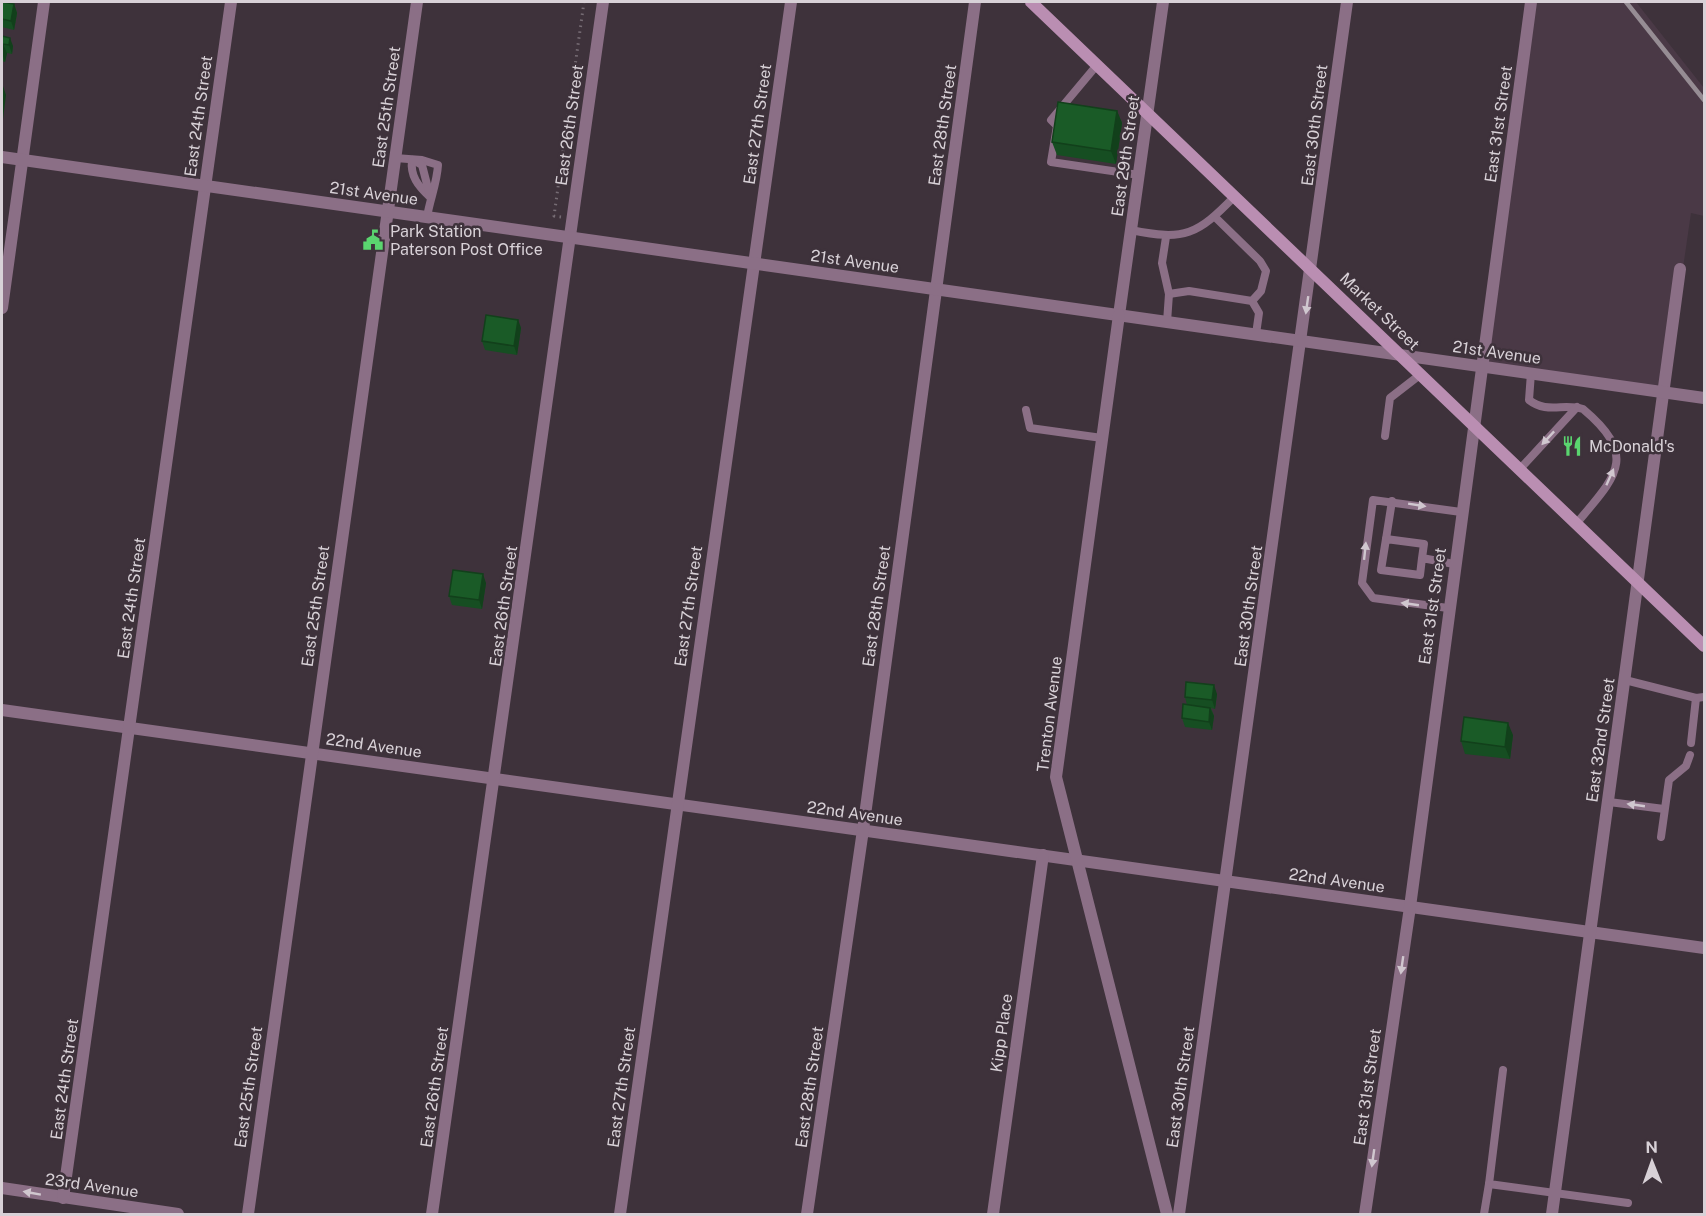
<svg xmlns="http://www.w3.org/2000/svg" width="1706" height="1216" font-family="'Public Sans',sans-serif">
<rect width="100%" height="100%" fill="#3e323b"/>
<polygon fill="#4a3946" points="1531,2 1636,2 1704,88 1704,216 1691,213 1665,392 1484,366"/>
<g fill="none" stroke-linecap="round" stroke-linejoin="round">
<polyline stroke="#766c74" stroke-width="3" stroke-dasharray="1.5 4.5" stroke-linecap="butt" points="561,217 554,216 584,2"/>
<g stroke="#8b6f86" stroke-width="8">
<polyline points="1097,65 1051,120 1057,126 1051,162 1139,175"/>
<path d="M 395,158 L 422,160 L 438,165 C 437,183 430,199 427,217"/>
<path d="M 412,160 C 410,176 418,186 430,197"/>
<polyline points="413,160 422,165 430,196"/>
<polyline points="1215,217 1260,261 1266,271 1261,291 1252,301"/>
<path d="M 1131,230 C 1185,241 1197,235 1235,196"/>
<polyline points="1166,237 1162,263 1169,294 1167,322"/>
<polyline points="1169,294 1189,291 1252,301 1259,313 1256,334"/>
<path d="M 1531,373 L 1529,400 C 1547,414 1563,403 1583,409 C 1640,457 1615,477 1576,524"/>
<polyline points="1026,410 1030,428 1102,438"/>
<polyline points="1385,436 1390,398 1421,374"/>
<polyline points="1520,469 1577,407"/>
<polyline points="1386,539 1392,501"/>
<polyline points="1422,558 1420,575 1381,570 1386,539 1424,544 1422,558 1454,564"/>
<polyline points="1448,608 1373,598 1362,583 1373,500 1461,512"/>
<polyline points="1625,680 1696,698 1704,697"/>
<polyline points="1691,743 1696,698"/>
<polyline points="1609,802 1664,809"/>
<polyline points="1661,837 1669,780 1686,766 1690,755"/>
<polyline points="1503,1070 1489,1184 1628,1203"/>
<polyline points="1484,1214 1489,1184"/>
</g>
<g stroke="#8b6f86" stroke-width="12">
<polyline points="2,308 44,2"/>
<polyline points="1119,315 1163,2"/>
<polyline points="2,710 1704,948"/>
<polyline points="2,1188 178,1214"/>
<polyline points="63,1198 231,2"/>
<polyline points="248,1214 417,2"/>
<polyline points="432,1214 603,2"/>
<polyline points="620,1214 791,2"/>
<polyline points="807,1214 863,830 975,2"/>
<polyline points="993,1214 1043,855"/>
<polyline points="1179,1214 1347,2"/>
<polyline points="1365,1214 1410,907 1531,2"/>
<polyline points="1552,1214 1680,269"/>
</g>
<g stroke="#8b6f86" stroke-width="12">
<polyline points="2,157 1704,398"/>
<polyline points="1119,315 1056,777 1167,1214"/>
</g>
<polyline stroke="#ba8eb2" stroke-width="12" points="1031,2 1704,646"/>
<polyline stroke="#968d94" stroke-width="4.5" points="1626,2 1704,100"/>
</g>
<g fill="#164e22">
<polygon points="2,2 14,4 17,13 14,30 2,27"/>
<polygon points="2,36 13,46 12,54 7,53 5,62 2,61"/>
<polygon points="1117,111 1122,123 1116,164 1057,155 1052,142"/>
<polygon points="518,320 521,328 517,355 485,350 482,341"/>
<polygon points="486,583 482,609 452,605 449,596"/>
<polygon points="1217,694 1215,709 1211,708 1214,716 1212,730 1185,727 1182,718 1187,705 1185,697"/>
<polygon points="1513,735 1510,759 1465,754 1461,741"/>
</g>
<g fill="#12401b">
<polygon points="14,4 17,13 14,30 11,21"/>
<polygon points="10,38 13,46 12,54 9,45"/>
<polygon points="3,44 7,53 5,62 2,53"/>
<polygon points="3,86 6,95 2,127 2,97"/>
<polygon points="1117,111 1122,123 1116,164 1111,151"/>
<polygon points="518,320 521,328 517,355 514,346"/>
<polygon points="483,574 486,583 482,609 479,600"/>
<polygon points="1214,685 1217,694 1215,709 1212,700"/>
<polygon points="1210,708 1214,716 1212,730 1209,722"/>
<polygon points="1508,723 1513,735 1510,759 1505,747"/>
</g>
<g fill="#1a5b27" stroke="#12401b" stroke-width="1.5">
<polygon points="2,2 14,4 11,21 2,19"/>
<polygon points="2,36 10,38 9,45 3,44 2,53"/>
<polygon points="1058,102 1117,111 1111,151 1052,142"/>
<polygon points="486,315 518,320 514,346 482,341"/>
<polygon points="453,570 483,574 479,600 449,596"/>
<polygon points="1186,682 1214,685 1212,700 1185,697"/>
<polygon points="1183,704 1210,708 1209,722 1182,718"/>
<polygon points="1464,717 1508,723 1505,747 1461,741"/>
</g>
<defs><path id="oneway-solid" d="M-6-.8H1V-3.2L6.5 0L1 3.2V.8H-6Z" transform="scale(1.5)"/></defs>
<g fill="#d0c7cf">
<use href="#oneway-solid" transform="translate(1307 305) rotate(98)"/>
<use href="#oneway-solid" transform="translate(1548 438) rotate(133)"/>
<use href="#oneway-solid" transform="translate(1610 477) rotate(-66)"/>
<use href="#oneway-solid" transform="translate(1417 505) rotate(9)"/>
<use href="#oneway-solid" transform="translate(1365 551) rotate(-84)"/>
<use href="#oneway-solid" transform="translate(1410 604) rotate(-172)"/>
<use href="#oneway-solid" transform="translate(1636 805) rotate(-172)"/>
<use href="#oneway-solid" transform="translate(1402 965) rotate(98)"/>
<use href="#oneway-solid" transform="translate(1373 1158) rotate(98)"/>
<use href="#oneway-solid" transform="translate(32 1193) rotate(-170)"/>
</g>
<defs>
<g id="civic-bare" transform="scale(1.62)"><path d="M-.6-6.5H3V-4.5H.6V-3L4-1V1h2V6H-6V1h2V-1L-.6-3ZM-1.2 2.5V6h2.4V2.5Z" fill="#5ad56f" stroke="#3e323b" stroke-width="2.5" paint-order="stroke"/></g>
<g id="restaurant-bare" transform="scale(1.62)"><path d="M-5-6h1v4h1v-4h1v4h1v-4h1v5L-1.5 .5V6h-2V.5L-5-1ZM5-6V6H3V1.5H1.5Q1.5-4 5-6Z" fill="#5ad56f" stroke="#3e323b" stroke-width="2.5" paint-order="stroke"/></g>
</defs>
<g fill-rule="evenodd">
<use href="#civic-bare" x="373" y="240"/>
<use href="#restaurant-bare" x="1572" y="446"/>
</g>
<g text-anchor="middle" stroke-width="5" stroke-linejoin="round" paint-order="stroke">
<g font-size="16" fill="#d8d1d7" stroke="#3e323b">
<text transform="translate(386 107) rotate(-82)" y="6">East 25th Street</text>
<text transform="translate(198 116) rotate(-82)" y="6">East 24th Street</text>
<text transform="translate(757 124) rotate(-82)" y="6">East 27th Street</text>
<text transform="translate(1498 124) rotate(-82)" y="6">East 31st Street</text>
<text transform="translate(569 125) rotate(-82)" y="6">East 26th Street</text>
<text transform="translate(942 125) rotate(-82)" y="6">East 28th Street</text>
<text transform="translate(1314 125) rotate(-83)" y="6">East 30th Street</text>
<text transform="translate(1125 156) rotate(-82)" y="6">East 29th Street</text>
<text transform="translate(374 193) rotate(8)" y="6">21st Avenue</text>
<text transform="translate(855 261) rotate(8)" y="6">21st Avenue</text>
<text transform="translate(1380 311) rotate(44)" y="6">Market Street</text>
<text transform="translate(1497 352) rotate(8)" y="6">21st Avenue</text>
<text transform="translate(131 598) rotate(-82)" y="6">East 24th Street</text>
<text transform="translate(315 606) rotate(-82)" y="6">East 25th Street</text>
<text transform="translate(503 606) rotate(-82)" y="6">East 26th Street</text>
<text transform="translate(688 606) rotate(-82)" y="6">East 27th Street</text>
<text transform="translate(876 606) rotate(-82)" y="6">East 28th Street</text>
<text transform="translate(1248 606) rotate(-82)" y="6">East 30th Street</text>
<text transform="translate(1432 606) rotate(-82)" y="6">East 31st Street</text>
<text transform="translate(1049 714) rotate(-83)" y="6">Trenton Avenue</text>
<text transform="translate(1600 740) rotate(-82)" y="6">East 32nd Street</text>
<text transform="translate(374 745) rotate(8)" y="6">22nd Avenue</text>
<text transform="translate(855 813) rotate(8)" y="6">22nd Avenue</text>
<text transform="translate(1337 880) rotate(8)" y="6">22nd Avenue</text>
<text transform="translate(1001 1033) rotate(-82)" y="6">Kipp Place</text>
<text transform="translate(64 1079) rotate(-82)" y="6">East 24th Street</text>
<text transform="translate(248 1087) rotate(-82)" y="6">East 25th Street</text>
<text transform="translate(434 1087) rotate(-82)" y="6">East 26th Street</text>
<text transform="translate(621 1087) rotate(-82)" y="6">East 27th Street</text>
<text transform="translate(809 1087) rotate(-82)" y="6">East 28th Street</text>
<text transform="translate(1180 1087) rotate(-82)" y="6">East 30th Street</text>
<text transform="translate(1367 1087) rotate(-82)" y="6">East 31st Street</text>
<text transform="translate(92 1185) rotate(8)" y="6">23rd Avenue</text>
</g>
<g font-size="16" fill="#d8d1d7" stroke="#3e323b" text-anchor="start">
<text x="390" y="237">Park Station<tspan x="390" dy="18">Paterson Post Office</tspan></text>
<text x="1589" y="452">McDonald's</text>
</g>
</g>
<rect width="1706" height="1216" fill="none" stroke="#d8d1d7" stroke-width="6"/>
<g transform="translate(1652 1162) rotate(359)" stroke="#3e323b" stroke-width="4.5" paint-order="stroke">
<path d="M0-4.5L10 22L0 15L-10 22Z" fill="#d8d1d7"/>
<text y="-9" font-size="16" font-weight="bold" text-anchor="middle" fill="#d8d1d7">N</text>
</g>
</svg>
